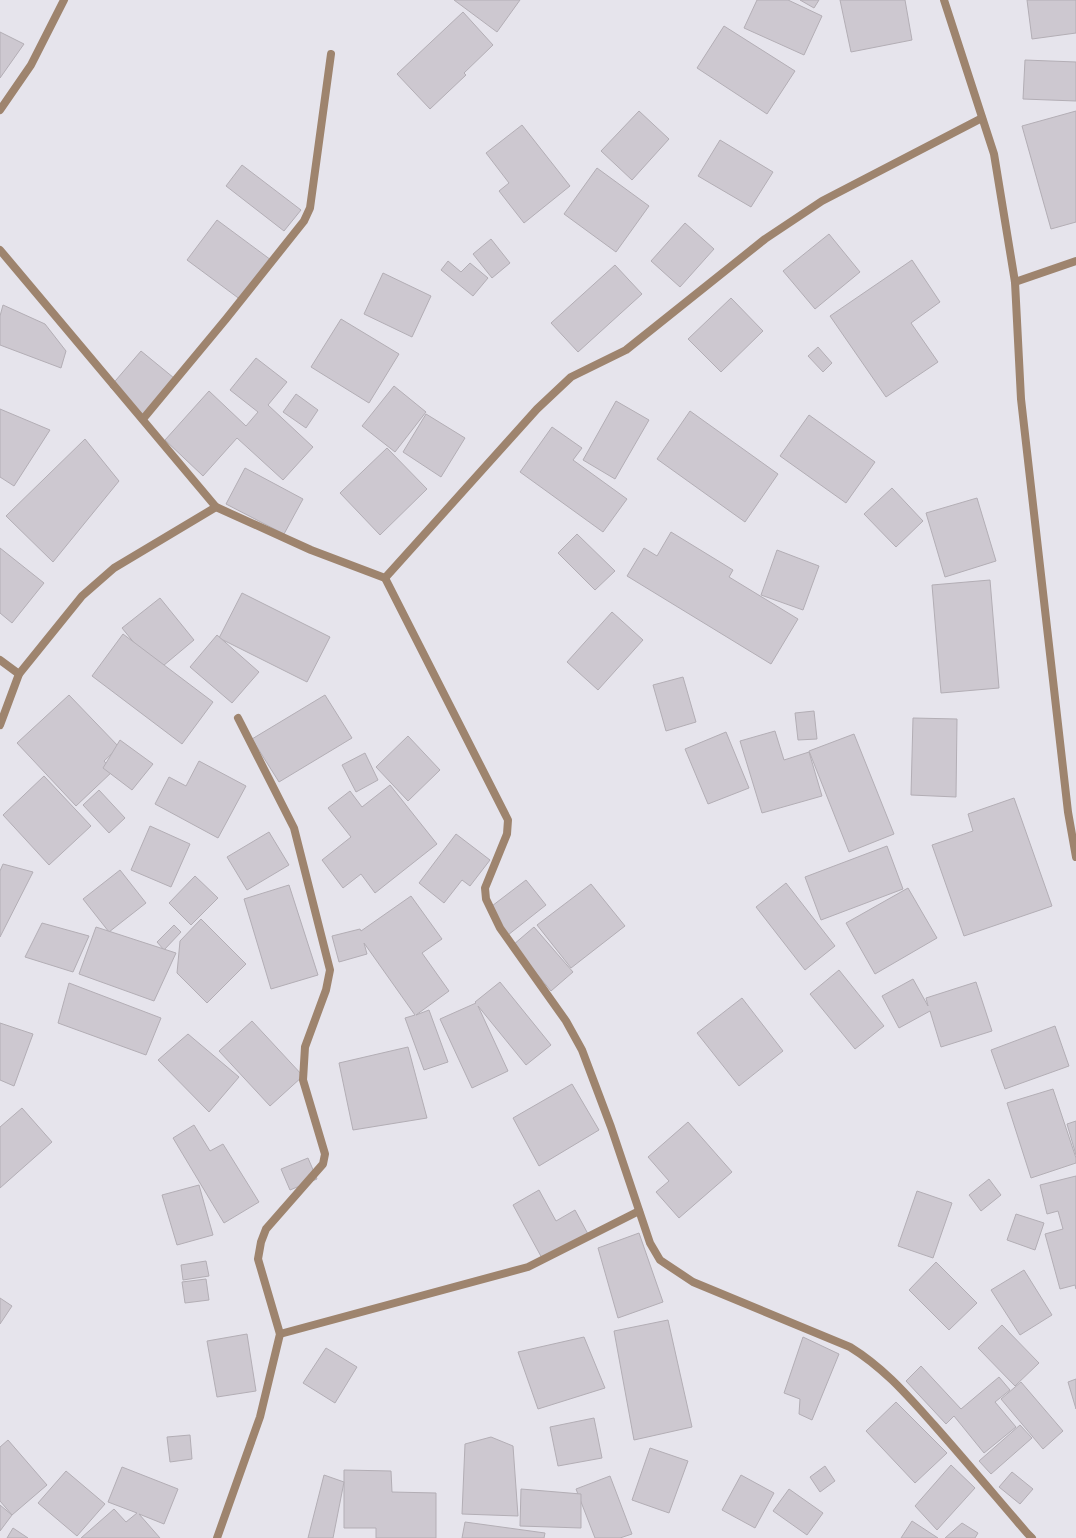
<svg xmlns="http://www.w3.org/2000/svg" width="1076" height="1538" font-family="'Exo 2',sans-serif">
<rect width="100%" height="100%" fill="#e6e4ec"/>
<g fill="#cdc8d0" stroke="#b3aeb5">
<polygon points="454,0 520,0 497,32"/>
<polygon points="757,0 788,0 822,16 804,55 744,28"/>
<polygon points="800,0 819,0 814,8"/>
<polygon points="840,0 905,0 912,40 851,52"/>
<polygon points="1027,0 1076,0 1076,33 1032,39"/>
<polygon points="463,12 493,45 464,73 466,75 430,109 397,74"/>
<polygon points="724,26 795,71 767,114 697,68"/>
<polygon points="0,32 24,44 0,78"/>
<polygon points="1025,60 1076,62 1076,101 1023,99"/>
<polygon points="639,111 669,139 632,180 601,151"/>
<polygon points="1076,111 1076,222 1051,229 1022,126"/>
<polygon points="522,125 570,186 524,223 499,191 509,183 486,153"/>
<polygon points="720,140 773,172 751,207 698,176"/>
<polygon points="242,165 301,210 284,231 226,186"/>
<polygon points="597,168 649,206 616,252 564,214"/>
<polygon points="217,220 271,260 241,300 187,260"/>
<polygon points="685,223 714,249 680,287 651,261"/>
<polygon points="829,234 860,272 815,309 783,271"/>
<polygon points="491,239 510,263 492,278 473,254"/>
<polygon points="912,260 940,302 911,323 938,362 886,397 830,316"/>
<polygon points="448,261 461,272 470,263 488,278 473,296 441,270"/>
<polygon points="615,265 642,294 578,352 551,323"/>
<polygon points="383,273 431,296 412,337 364,314"/>
<polygon points="731,298 763,331 721,372 688,339"/>
<polygon points="3,305 45,324 66,351 61,368 0,345 0,316"/>
<polygon points="341,319 399,354 369,403 311,367"/>
<polygon points="818,347 832,363 823,372 808,356"/>
<polygon points="141,351 174,378 144,415 110,387"/>
<polygon points="256,358 287,382 268,405 313,447 283,480 237,438 203,476 165,440 209,391 246,426 258,412 230,390"/>
<polygon points="394,386 426,412 395,452 362,426"/>
<polygon points="296,394 318,410 306,428 283,412"/>
<polygon points="616,401 649,420 615,479 583,460"/>
<polygon points="0,409 50,430 14,486 0,477"/>
<polygon points="690,411 778,474 745,522 657,459"/>
<polygon points="426,414 465,438 441,477 403,452"/>
<polygon points="809,415 875,462 846,503 780,456"/>
<polygon points="552,427 582,448 573,460 627,499 603,532 520,472"/>
<polygon points="85,439 119,481 53,562 6,516"/>
<polygon points="387,448 427,489 380,535 340,493"/>
<polygon points="245,468 303,499 284,534 226,504"/>
<polygon points="892,488 923,521 896,547 864,514"/>
<polygon points="977,498 996,561 945,577 926,513"/>
<polygon points="671,532 733,570 729,577 798,619 771,664 627,576 644,548 657,556"/>
<polygon points="577,534 615,571 595,590 558,553"/>
<polygon points="0,548 44,583 12,623 0,613"/>
<polygon points="777,550 819,566 803,610 761,595"/>
<polygon points="990,580 999,688 941,693 932,585"/>
<polygon points="242,593 330,637 307,682 219,638"/>
<polygon points="160,598 194,640 157,671 122,628"/>
<polygon points="612,612 643,640 598,690 567,662"/>
<polygon points="123,634 213,702 182,744 92,676"/>
<polygon points="217,635 259,672 232,703 190,667"/>
<polygon points="683,677 696,722 666,731 653,685"/>
<polygon points="69,695 119,747 104,761 113,771 76,806 17,743"/>
<polygon points="325,695 352,738 279,782 252,739"/>
<polygon points="814,711 817,739 798,740 795,713"/>
<polygon points="913,718 957,719 956,797 911,795"/>
<polygon points="775,731 784,760 809,752 822,796 762,813 740,741"/>
<polygon points="726,732 749,788 708,804 685,749"/>
<polygon points="854,734 894,834 849,852 809,751"/>
<polygon points="408,736 440,770 408,801 376,767"/>
<polygon points="120,740 153,764 132,790 103,768"/>
<polygon points="365,753 378,780 356,792 342,765"/>
<polygon points="199,761 246,786 218,838 155,804 169,777 186,786"/>
<polygon points="44,776 91,826 49,865 3,815"/>
<polygon points="390,785 437,844 375,893 361,874 343,888 322,860 351,837 328,808 350,791 362,807"/>
<polygon points="99,790 125,818 109,833 83,805"/>
<polygon points="1014,798 1052,906 964,936 932,845 973,831 968,814"/>
<polygon points="150,826 190,844 171,887 131,870"/>
<polygon points="269,832 289,865 247,890 227,857"/>
<polygon points="456,834 490,860 470,886 462,880 444,903 419,883"/>
<polygon points="887,846 903,889 821,920 805,877"/>
<polygon points="3,864 33,872 0,937 0,871"/>
<polygon points="120,870 146,903 109,932 83,899"/>
<polygon points="195,876 218,898 191,925 169,903"/>
<polygon points="526,880 546,905 508,935 488,909"/>
<polygon points="786,883 835,946 805,970 756,907"/>
<polygon points="591,884 625,926 571,968 537,925"/>
<polygon points="289,885 318,975 271,989 244,899"/>
<polygon points="908,888 937,938 875,974 846,923"/>
<polygon points="411,896 442,939 422,953 449,991 416,1015 429,1010 448,1062 424,1070 405,1018 415,1015 364,943 367,954 339,962 332,936 360,929 361,931"/>
<polygon points="201,919 246,964 207,1003 177,973 180,941"/>
<polygon points="42,923 89,936 73,972 25,957"/>
<polygon points="174,925 181,932 164,950 157,942"/>
<polygon points="96,927 176,953 154,1001 79,974"/>
<polygon points="534,927 573,972 551,991 513,945"/>
<polygon points="839,970 884,1026 855,1049 810,994"/>
<polygon points="913,979 928,1006 926,998 976,982 992,1031 941,1047 930,1011 899,1028 882,996"/>
<polygon points="500,982 551,1045 526,1065 478,1006 508,1071 472,1088 440,1019 476,1003 475,1002"/>
<polygon points="69,983 161,1018 146,1055 58,1023"/>
<polygon points="742,998 783,1051 739,1086 697,1033"/>
<polygon points="252,1021 303,1076 270,1106 219,1051"/>
<polygon points="0,1023 33,1034 14,1086 0,1080"/>
<polygon points="1055,1026 1069,1066 1005,1089 991,1050"/>
<polygon points="188,1034 239,1077 209,1112 158,1060"/>
<polygon points="408,1047 427,1118 353,1130 339,1063"/>
<polygon points="572,1084 599,1130 539,1166 513,1118"/>
<polygon points="1053,1089 1076,1158 1076,1163 1031,1178 1007,1103"/>
<polygon points="22,1108 52,1142 0,1188 0,1127"/>
<polygon points="1076,1121 1076,1155 1067,1124"/>
<polygon points="688,1122 732,1172 679,1218 656,1192 669,1181 648,1157"/>
<polygon points="194,1125 210,1151 223,1144 259,1202 224,1223 173,1138"/>
<polygon points="308,1158 317,1179 290,1190 281,1169"/>
<polygon points="1076,1176 1076,1289 1075,1285 1060,1289 1045,1234 1063,1229 1058,1211 1047,1214 1040,1185"/>
<polygon points="989,1179 1001,1195 981,1211 969,1195"/>
<polygon points="199,1185 213,1235 177,1245 162,1195"/>
<polygon points="539,1190 556,1221 575,1210 588,1234 543,1260 513,1205"/>
<polygon points="917,1191 952,1203 933,1258 898,1246"/>
<polygon points="1016,1214 1044,1223 1035,1250 1007,1240"/>
<polygon points="639,1233 663,1302 618,1318 598,1248"/>
<polygon points="206,1261 209,1276 183,1280 181,1265"/>
<polygon points="936,1262 977,1303 949,1330 909,1290"/>
<polygon points="1024,1270 1052,1315 1020,1335 991,1290"/>
<polygon points="206,1279 209,1300 185,1303 182,1282"/>
<polygon points="0,1298 12,1306 0,1324"/>
<polygon points="668,1320 692,1427 634,1440 614,1331"/>
<polygon points="1002,1325 1039,1363 1015,1386 978,1348"/>
<polygon points="247,1334 256,1391 217,1397 207,1341"/>
<polygon points="584,1337 605,1388 538,1409 518,1352"/>
<polygon points="803,1337 839,1354 812,1420 799,1414 800,1399 784,1393"/>
<polygon points="326,1348 357,1367 335,1403 303,1383"/>
<polygon points="921,1366 961,1409 999,1377 1010,1390 995,1402 1016,1427 984,1453 954,1416 946,1424 906,1381"/>
<polygon points="1076,1379 1076,1409 1068,1382"/>
<polygon points="1021,1382 1063,1431 1043,1449 1001,1399"/>
<polygon points="896,1402 947,1453 915,1483 866,1431"/>
<polygon points="594,1418 602,1458 558,1466 550,1427"/>
<polygon points="1020,1425 1032,1438 991,1474 979,1461"/>
<polygon points="190,1435 192,1459 170,1462 167,1437"/>
<polygon points="491,1437 513,1446 518,1516 462,1514 465,1444"/>
<polygon points="8,1440 47,1485 12,1515 0,1501 0,1447"/>
<polygon points="650,1448 688,1461 669,1513 632,1500"/>
<polygon points="951,1465 975,1488 937,1530 915,1506"/>
<polygon points="825,1466 835,1481 820,1492 810,1477"/>
<polygon points="122,1467 178,1489 164,1524 139,1514 160,1538 81,1538 114,1509 126,1522 137,1513 108,1502"/>
<polygon points="344,1470 391,1471 392,1492 436,1493 436,1538 376,1538 376,1528 344,1528"/>
<polygon points="66,1471 105,1504 77,1536 38,1503"/>
<polygon points="1012,1472 1033,1489 1020,1504 999,1487"/>
<polygon points="324,1475 344,1482 333,1538 308,1538"/>
<polygon points="741,1475 774,1493 755,1528 722,1510"/>
<polygon points="610,1476 632,1534 620,1538 595,1538 576,1489"/>
<polygon points="521,1489 581,1494 581,1528 520,1526"/>
<polygon points="789,1489 823,1513 807,1535 773,1511"/>
<polygon points="0,1505 12,1515 0,1531"/>
<polygon points="912,1521 938,1538 901,1538"/>
<polygon points="465,1522 545,1533 544,1538 462,1538"/>
<polygon points="962,1523 978,1533 975,1538 945,1538"/>
<polygon points="13,1528 28,1538 7,1538"/>
</g>
<g fill="none" stroke-linecap="round" stroke-linejoin="round">
<g stroke="#9e846e" stroke-width="8">
<polyline points="944,0 994,154 1015,282 1021,399 1068,812 1076,857"/>
<polyline points="0,110 31,65 64,0"/>
<path d="M 0,250 L 216,507 L 311,550 L 385,578 L 508,820 L 507,834 L 485,888 L 486,899 L 500,928 L 566,1021 L 582,1050 L 611,1127 L 650,1243 L 660,1260 L 693,1282 L 850,1347 C 884,1368 907,1395 934,1425 C 965,1460 996,1497 1027,1533 L 1032,1538"/>
<polyline points="1015,282 1076,261"/>
<polyline points="143,419 226,319 304,221 310,208 331,54"/>
<polyline points="385,578 537,409 571,377 626,350 765,239 822,201 982,118"/>
<polyline points="0,660 19,674"/>
<polyline points="0,725 19,674 82,596 114,568 216,507"/>
<polyline points="280,1334 528,1267 639,1211"/>
<polyline points="217,1538 260,1417 280,1334 258,1259 261,1242 266,1229 323,1164 325,1154 303,1080 305,1047 326,990 330,970 294,828 238,718"/>
</g>
</g>
</svg>
